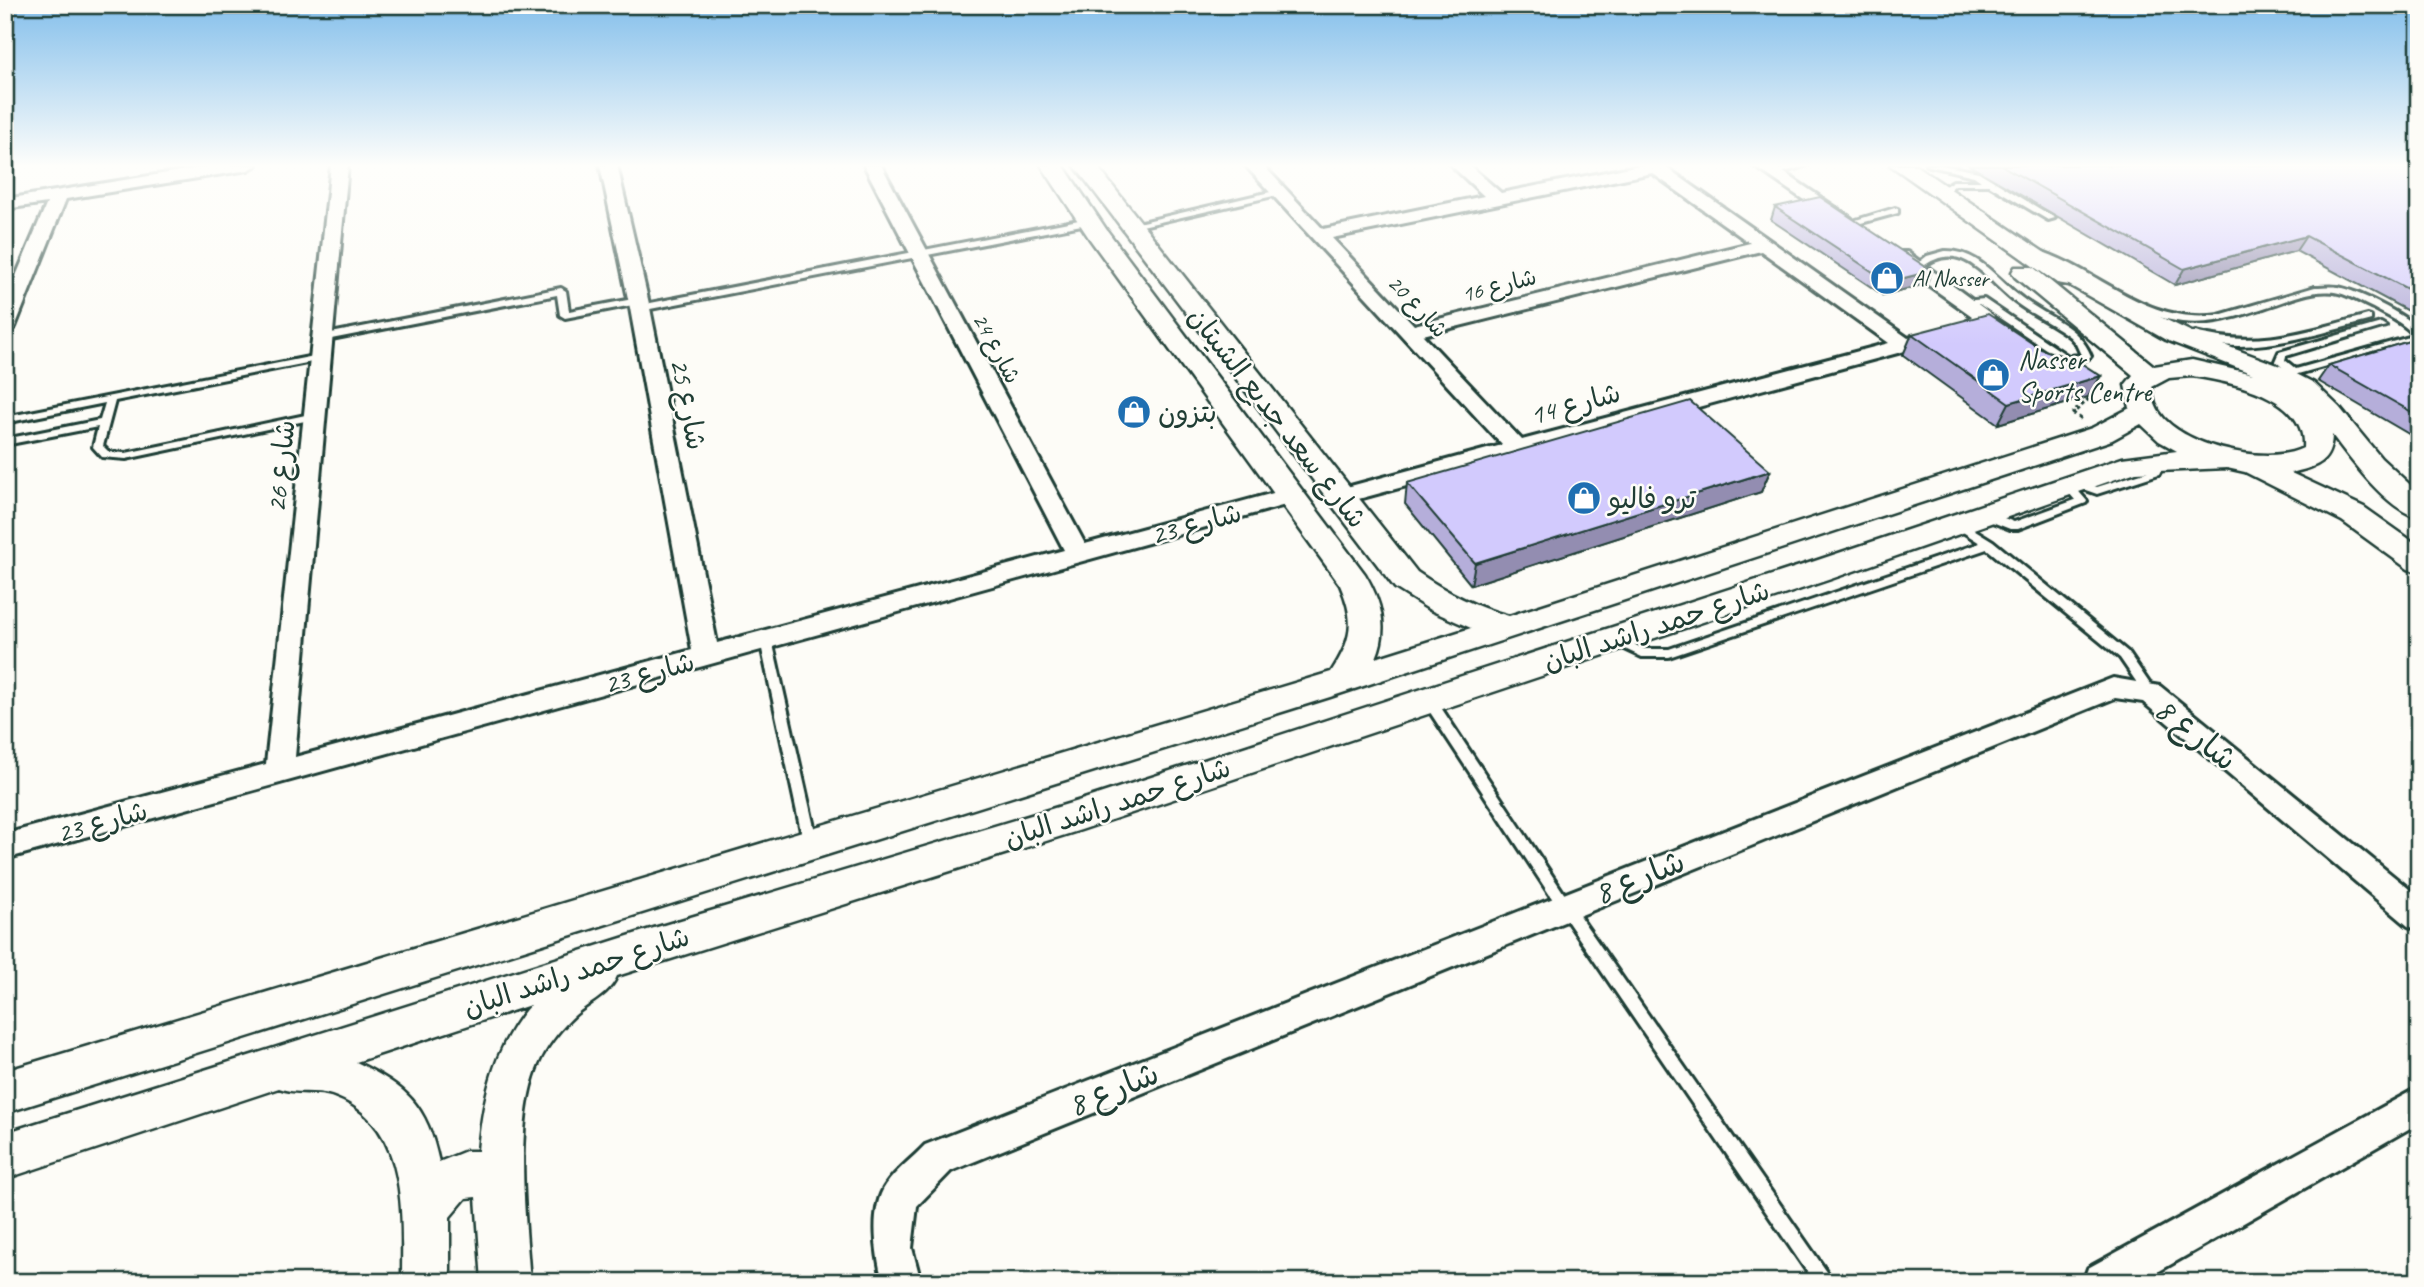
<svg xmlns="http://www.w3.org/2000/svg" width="2424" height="1287" font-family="Caveat,'Playpen Sans Arabic',sans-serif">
<rect width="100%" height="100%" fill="#fdfcf7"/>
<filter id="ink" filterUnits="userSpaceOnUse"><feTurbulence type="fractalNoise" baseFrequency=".0143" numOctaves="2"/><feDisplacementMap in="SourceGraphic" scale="14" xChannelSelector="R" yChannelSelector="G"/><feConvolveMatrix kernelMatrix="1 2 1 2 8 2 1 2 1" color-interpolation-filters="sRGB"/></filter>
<g filter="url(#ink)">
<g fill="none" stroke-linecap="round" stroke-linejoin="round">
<g stroke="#1f3d34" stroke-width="6">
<g id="service">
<polygon points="1796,165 1808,165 1773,175 1769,173"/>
<polygon points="1926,165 1941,165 1979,172 2055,218 2048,220 1989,185 1955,185 1946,193 1940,193 1940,189 1953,181 1981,181 1974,176"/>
<polygon points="1279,190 1282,190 1282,194 1129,229 1125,226"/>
<polygon points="1895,208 1898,209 1898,213 1850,226 1846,223"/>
<polygon points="1089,218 1092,219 1092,223 640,311 635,308 640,305"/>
<path d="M 2034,249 C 2100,269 2145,326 2219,315 L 2315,287 C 2323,287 2330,286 2338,287 C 2358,291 2404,314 2419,329 L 2419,340 L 2280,379 L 2277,378 L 2277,374 L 2287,371 L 2275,361 L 2279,352 L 2381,323 L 2386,326 L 2286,356 L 2285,360 L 2296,369 L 2413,336 L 2413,334 C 2402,322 2387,316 2373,308 C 2362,303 2351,296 2339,293 C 2318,288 2295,297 2276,304 C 2245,314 2215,326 2182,322 C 2142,317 2109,292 2075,273 C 2061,265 2046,259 2031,254 L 2030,252 Z"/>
<path d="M 1945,251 C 1979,250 1997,280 2022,298 C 2046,317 2079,325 2091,356 L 2089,358 L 2073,363 L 2062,360 L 1979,304 L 1965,305 L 1965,301 L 1984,299 L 2068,356 L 2081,355 L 2076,344 L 2070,337 C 2053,324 2032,315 2015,302 C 1985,279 1961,235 1920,269 L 1913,267 L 1927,256 Z"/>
<polygon points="561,288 566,291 569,311 638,298 643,301 638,304 565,318 560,315 557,295 321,341 316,338 321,335"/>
<path d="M 2368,315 L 2371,316 L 2371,320 C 2325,332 2233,362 2190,335 L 2195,332 C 2260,349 2306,331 2368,315 Z"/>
<polygon points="319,355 324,358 322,360 115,401 103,446 109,452 126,453 315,413 319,414 319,418 126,459 102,457 93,447 98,427 5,445 5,439 100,420 105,403 5,423 5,417"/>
<polygon points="2161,457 2166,460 2159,474 2097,494 2074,486 2087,501 2086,503 2018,529 2010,529 1982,518 1980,515 1986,511 2014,522 2075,500 2063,486 2064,484 2071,483 2076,480 2097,487 2151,470 2157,458"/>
<polygon points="1959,520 1993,541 2128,652 2154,690 2156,693 2154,696 2146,696 2120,658 1987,549 1669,657 1642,657 1610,642 1608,639 1614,635 1644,649 1669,649 1980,543 1955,527 1953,524 1955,521"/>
<polygon points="766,636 772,640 818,845 816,849 811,851 806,849 804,845 760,640"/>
<polygon points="1429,695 1434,697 1569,901 1834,1282 1814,1282 1559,909 1424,703 1423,700 1424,697"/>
</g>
</g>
<g stroke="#1f3d34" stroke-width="6">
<g id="minor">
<polygon points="218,165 257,165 248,170 66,199 15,327 5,333 5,302 47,203 5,209 5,199"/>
<polygon points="331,165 348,165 295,757 692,650 630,308 600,165 617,165 650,308 717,643 1064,550 864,165 881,165 1085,544 1292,488 1300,491 1304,496 1300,501 5,859 5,834 266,764"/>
<path d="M 1245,165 L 1263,165 L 1323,229 L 1484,196 L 1451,165 L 1469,165 L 1501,193 L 1640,165 L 1663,165 L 1908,338 L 1965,323 L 1972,316 L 1893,260 L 1891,256 L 1893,252 L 1907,252 L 1994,316 L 1979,331 L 1340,504 L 1332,501 L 1328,496 L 1332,491 L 1502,445 ZM 1652,173 L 1750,243 L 1414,325 L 1332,238 ZM 1761,251 L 1889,343 L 1522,440 L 1423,335 Z"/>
<polygon points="1753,165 1773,165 1851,218 1848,222 1836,222"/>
<path d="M 2113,678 L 2160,686 L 2419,897 L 2419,930 L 2408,926 L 2143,702 L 2115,698 L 951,1171 L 917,1206 L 912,1248 L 921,1282 L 883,1282 C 876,1255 869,1209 886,1185 C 896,1170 913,1158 925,1145 Z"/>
<polygon points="2419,1087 2419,1123 2140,1282 2083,1282 2088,1268"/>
</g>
</g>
<g stroke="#1f3d34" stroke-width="5">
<path id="tertiary" d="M 1041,165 L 1063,165 L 1106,229 L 1365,574 C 1381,601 1389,628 1376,658 L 1471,628 L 1430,610 L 1395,588 L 1074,165 L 1096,165 L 1417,572 C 1446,592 1475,607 1509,616 L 2092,428 L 2130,408 L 2125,385 L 2133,375 L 2015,277 L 2012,272 L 2015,267 L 2033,267 L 2154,366 L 2192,360 L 2253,374 L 2166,340 L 2069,285 L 2057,283 L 1890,165 L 1915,165 L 2054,259 L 2152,313 L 2200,336 L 2283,367 L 2314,383 L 2339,407 L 2381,458 L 2419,493 L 2419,518 C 2386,509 2352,461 2332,435 C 2331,464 2317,466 2291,473 L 2364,507 L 2419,546 L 2419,572 L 2408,569 L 2342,521 L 2245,472 L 2227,468 L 2136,472 L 1831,579 L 1081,830 L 617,976 C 609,995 590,1002 575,1015 C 565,1024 554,1037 547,1048 C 510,1103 526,1218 530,1282 L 482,1282 L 476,1197 L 466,1198 L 450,1217 L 450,1282 L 402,1282 C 402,1215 410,1122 332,1095 C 315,1089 296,1095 279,1088 L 5,1179 L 5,1133 L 644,931 L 1081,800 L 1809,563 L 2122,458 L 2177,451 L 2159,441 L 2141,424 L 2112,440 L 1330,697 L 5,1113 L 5,1071 L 1331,672 C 1352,640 1356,622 1340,585 L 1089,238 ZM 2192,376 C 2231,382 2307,396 2303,448 C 2267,467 2170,445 2155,404 C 2153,399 2153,392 2152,387 L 2169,378 ZM 530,1005 C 494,1046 483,1098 478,1151 L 466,1151 L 439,1162 C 427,1105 407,1087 356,1062 Z"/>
</g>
<polyline stroke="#1f3d34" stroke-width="3.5" stroke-dasharray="3.5 3.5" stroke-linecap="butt" points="2081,419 2073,413 2091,397 2085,392"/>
<use href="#service" fill="#fdfcf7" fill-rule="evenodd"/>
<use href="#minor" fill="#fdfcf7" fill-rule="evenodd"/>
<use href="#tertiary" fill="#fdfcf7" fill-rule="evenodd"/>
</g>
<g fill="#b5aeda" stroke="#1f3d34" stroke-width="2">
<polygon points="1969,165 2419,165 2419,317 2296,251 2175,285"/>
<polygon points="1775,207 1932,271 1926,284 1883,295 1771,220"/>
<polygon points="1912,334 2088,397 1998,424 1903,355"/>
<polygon points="2419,338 2419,440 2318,381 2329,365"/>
<polygon points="1770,471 1761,492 1471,585 1405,504 1407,483"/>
</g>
<g fill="#938db1" stroke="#1f3d34" stroke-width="2">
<polygon points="2306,236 2296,251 2175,285 2184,269"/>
<polygon points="1932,271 1926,284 1883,295 1888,282"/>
<polygon points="2101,376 2088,397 1998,424 2009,403"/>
<polygon points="1770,471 1761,492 1471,585 1475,563"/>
</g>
<g fill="#d2cafd" stroke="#1f3d34" stroke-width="2">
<polygon points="2001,165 2419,165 2419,295 2306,236 2184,269"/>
<polygon points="1820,197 1932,271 1888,282 1775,207"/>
<polygon points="1988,314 2041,349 2076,360 2101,376 2009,403 1912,334"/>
<polygon points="2419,338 2419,416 2329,365"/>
<polygon points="1690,401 1770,471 1475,563 1407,483"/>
</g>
</g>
<linearGradient id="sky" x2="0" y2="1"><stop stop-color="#84bfeb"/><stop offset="0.48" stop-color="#fefefb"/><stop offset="1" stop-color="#fefefb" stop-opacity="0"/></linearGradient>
<rect width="2424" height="345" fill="url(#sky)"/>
<defs>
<g id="shop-disc" transform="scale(1.75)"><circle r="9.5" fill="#1f6fb2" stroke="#fdfcf7"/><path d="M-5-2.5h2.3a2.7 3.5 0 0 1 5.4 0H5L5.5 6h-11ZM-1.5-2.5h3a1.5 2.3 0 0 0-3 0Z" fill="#fff"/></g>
</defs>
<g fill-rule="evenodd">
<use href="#shop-disc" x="1887" y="278"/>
<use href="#shop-disc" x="1993" y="375"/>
<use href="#shop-disc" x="1134" y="412"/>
<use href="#shop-disc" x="1584" y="498"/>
</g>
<g text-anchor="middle" stroke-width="5" stroke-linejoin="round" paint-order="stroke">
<g font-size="23" fill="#1f3d34" stroke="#fdfcf7" text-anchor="start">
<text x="1912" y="286">Al Nasser</text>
</g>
<g font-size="23" fill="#1f3d34" stroke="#fdfcf7">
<text transform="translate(1499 285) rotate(-14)" y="8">شارع 16</text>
<text transform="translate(1418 306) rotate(47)" y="8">شارع 20</text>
<text transform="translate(997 348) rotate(62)" y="8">شارع 24</text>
</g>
<g font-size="28" fill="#1f3d34" stroke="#fdfcf7" text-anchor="start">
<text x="2018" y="369">Nasser<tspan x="2018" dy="32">Sports Centre</tspan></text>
<text x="1158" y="422">بتزون</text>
<text x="1608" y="508">ترو فاليو</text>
</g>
<g font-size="28" fill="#1f3d34" stroke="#fdfcf7">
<text transform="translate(1575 403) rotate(-15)" y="10">شارع 14</text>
<text transform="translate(689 404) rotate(79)" y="10">شارع 25</text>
<text transform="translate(1278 417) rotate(52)" y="10">شارع سعد جديع الشيتان</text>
<text transform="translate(280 466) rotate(-84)" y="10">شارع 26</text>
<text transform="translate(1196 523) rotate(-15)" y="10">شارع 23</text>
<text transform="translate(1656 625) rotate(-18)" y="10">شارع حمد راشد البان</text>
<text transform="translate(649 672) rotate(-15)" y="10">شارع 23</text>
<text transform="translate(1117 802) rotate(-18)" y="10">شارع حمد راشد البان</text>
<text transform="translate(102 821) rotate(-15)" y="10">شارع 23</text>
<text transform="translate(576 971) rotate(-18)" y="10">شارع حمد راشد البان</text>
</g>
<g font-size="33" fill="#1f3d34" stroke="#fdfcf7">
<text transform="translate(2197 733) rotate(39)" y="12">شارع 8</text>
<text transform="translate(1639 876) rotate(-22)" y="12">شارع 8</text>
<text transform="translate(1113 1088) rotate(-22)" y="12">شارع 8</text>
</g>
</g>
<rect width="2424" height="1287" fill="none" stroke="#fdfcf7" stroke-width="28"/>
<rect x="14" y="14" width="2396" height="1259" fill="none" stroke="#1f3d34" stroke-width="2.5" filter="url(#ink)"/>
</svg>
